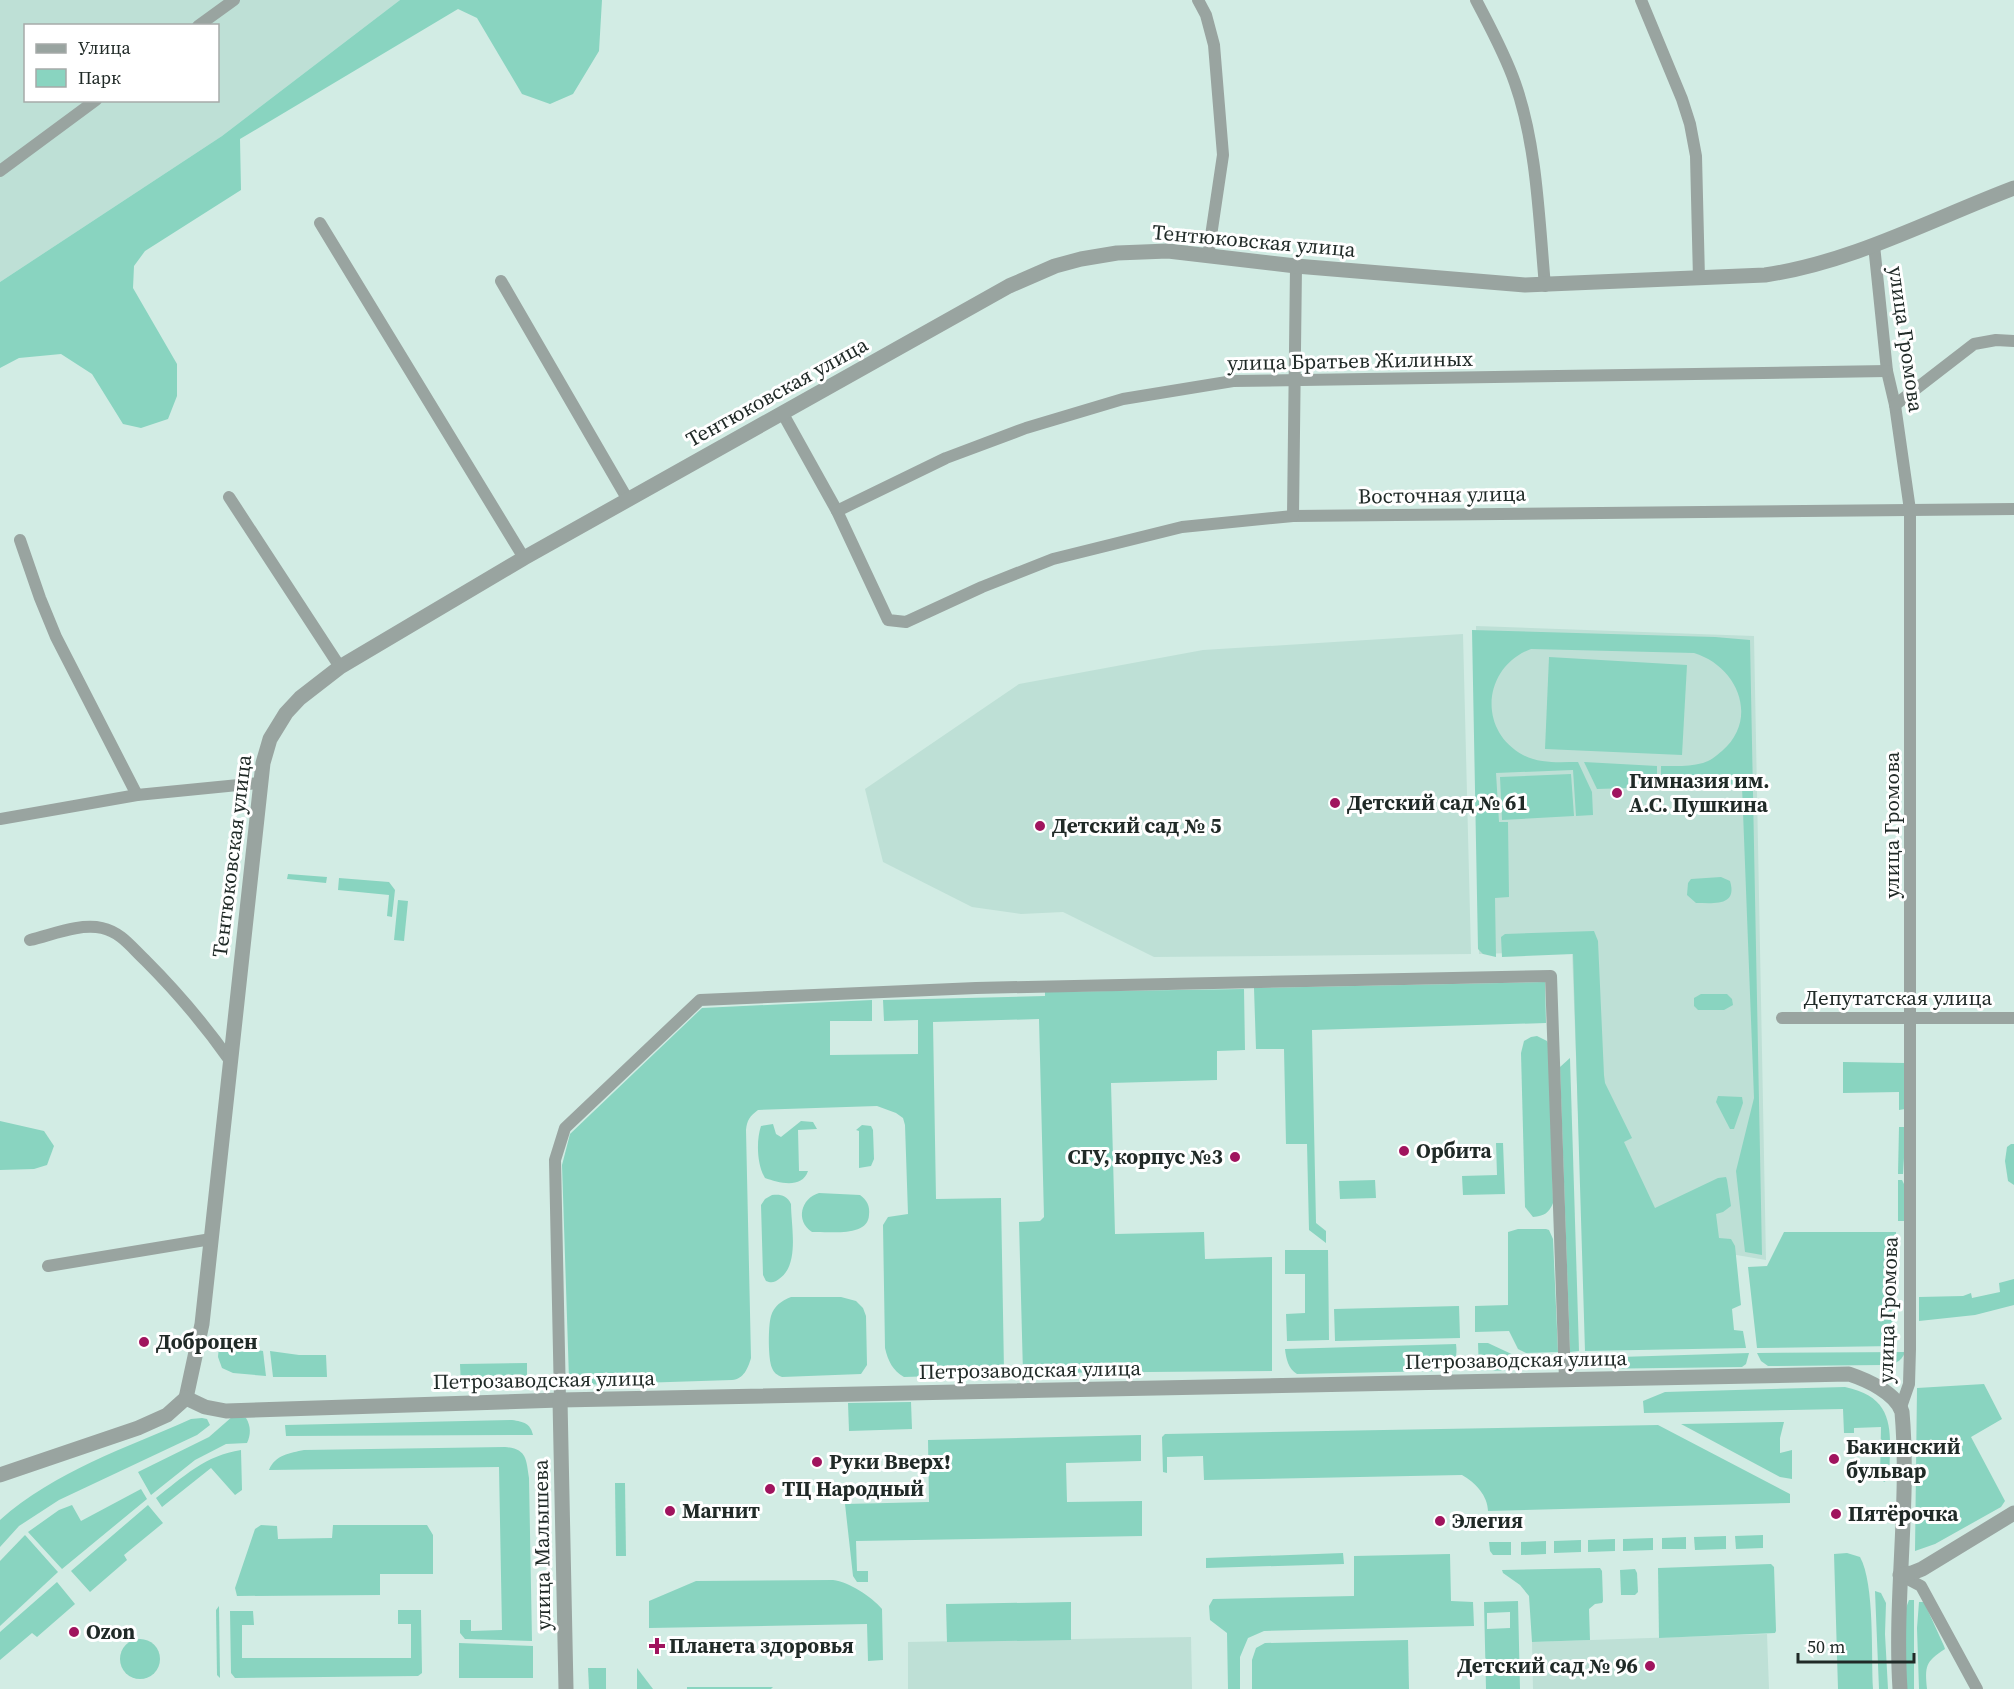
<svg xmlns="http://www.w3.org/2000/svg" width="2014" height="1689" font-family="'Source Serif 4',serif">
<rect width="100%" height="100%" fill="#d2ece4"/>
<g fill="#bee0d6" fill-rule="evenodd">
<path d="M 0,0 L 400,0 L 222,136 L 0,282 ZM 26,26 L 218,26 L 218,100 L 26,100 Z"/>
<polygon points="1476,626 1754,636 1766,1260 1606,1233 1579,1138 1572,951 1479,954"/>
<polygon points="1463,634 1471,954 1154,957 1063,912 1021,914 972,907 883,862 865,789 1019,684 1203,650"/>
<polygon points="1767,1634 1769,1689 1533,1689 1532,1642"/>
<polygon points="1191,1637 1192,1689 908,1689 908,1642"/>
</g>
<g fill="#89d4c0" fill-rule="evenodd">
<polygon points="400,0 602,0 599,51 573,94 550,104 522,94 477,18 458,9 240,139 241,190 145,251 134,266 133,288 177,364 177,396 168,419 141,428 123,424 92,374 61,354 19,358 0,368 0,282 222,136"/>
<path d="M 1472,630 L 1715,637 L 1750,640 L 1762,1255 L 1745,1252 L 1736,1171 L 1754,1098 L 1742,786 L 1741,784 L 1661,786 L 1661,766 C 1675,766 1689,767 1703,763 C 1710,761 1716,756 1722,751 C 1760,718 1737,666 1694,653 L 1531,649 C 1483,667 1477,730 1523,755 C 1541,764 1559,762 1578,762 L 1592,792 L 1593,815 L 1576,816 L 1573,770 L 1496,773 L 1499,822 L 1508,822 L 1509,897 L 1495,898 L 1496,957 L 1483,954 L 1478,949 Z"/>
<polygon points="1549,657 1687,665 1682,755 1545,749"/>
<polygon points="1584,762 1657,766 1657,787 1597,789"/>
<polygon points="1571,774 1574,816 1502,820 1500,777"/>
<polygon points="288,874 327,877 326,883 287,879"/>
<path d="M 1721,877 L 1730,881 C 1738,907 1713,903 1696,903 L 1687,895 L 1688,883 L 1691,879 Z"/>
<polygon points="339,878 389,882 395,890 392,917 387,916 389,895 338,890"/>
<polygon points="398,900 408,901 404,941 394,940"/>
<polygon points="1594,931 1598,941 1604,1075 1605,1083 1632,1138 1624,1142 1655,1208 1718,1178 1726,1177 1727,1180 1731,1206 1723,1212 1716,1214 1719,1238 1731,1239 1735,1246 1741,1305 1732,1309 1734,1330 1743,1331 1746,1348 1585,1351 1573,954 1502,957 1501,937 1505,934"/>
<polygon points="1545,982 1546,1023 1312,1030 1316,1223 1326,1231 1326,1243 1309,1230 1307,1144 1286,1144 1284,1049 1256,1049 1254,988"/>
<path d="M 1244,989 L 1245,1050 L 1217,1051 L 1217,1080 L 1111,1083 L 1115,1234 L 1204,1232 L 1205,1259 L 1272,1257 L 1272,1371 L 1023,1373 L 1019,1222 L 1040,1221 L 1044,1217 L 1039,1019 L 933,1022 L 936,1199 L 1001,1198 L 1004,1371 L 1002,1374 L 904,1377 C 893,1371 888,1361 885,1348 L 883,1225 L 888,1217 L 908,1214 L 905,1125 L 903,1118 L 896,1113 L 877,1106 L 758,1110 C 750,1116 747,1120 746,1130 L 751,1358 C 748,1368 744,1379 732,1380 L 577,1385 L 569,1379 L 562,1165 L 570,1134 L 702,1008 L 872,1000 L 872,1021 L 830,1021 L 830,1055 L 918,1054 L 918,1020 L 884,1021 L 883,1000 L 1045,996 L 1045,992 Z"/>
<polygon points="1701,994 1727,994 1732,999 1733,1005 1724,1010 1698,1010 1694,1006 1694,998"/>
<path d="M 1537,1036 L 1547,1041 L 1549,1045 L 1553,1203 C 1549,1213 1544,1216 1533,1217 L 1525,1207 L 1521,1053 L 1524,1041 L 1531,1037 Z"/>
<polygon points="1570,1058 1579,1351 1570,1352 1560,1067"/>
<polygon points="1843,1062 1905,1063 1905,1109 1899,1110 1899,1092 1843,1093"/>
<polygon points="1718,1096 1742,1097 1743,1103 1734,1129 1730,1129 1716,1102"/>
<polygon points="0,1121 44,1131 54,1146 47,1165 34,1169 0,1170"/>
<path d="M 801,1121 L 813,1122 L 817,1129 L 798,1130 L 799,1171 L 808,1171 C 802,1189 779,1183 765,1178 C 757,1165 756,1141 761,1126 L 773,1124 L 776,1134 L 781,1137 Z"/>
<polygon points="862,1125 871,1126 873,1130 874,1159 871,1166 859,1168 859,1131 856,1130"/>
<polygon points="1899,1127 1906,1127 1903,1174 1898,1174"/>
<polygon points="1496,1143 1503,1143 1505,1194 1463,1195 1462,1176 1497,1175"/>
<polygon points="2011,1144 2014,1144 2014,1185 2008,1181 2005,1161 2007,1147"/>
<polygon points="1375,1180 1376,1198 1340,1199 1339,1181"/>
<polygon points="1898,1180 1902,1180 1904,1184 1904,1221 1898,1221"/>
<path d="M 819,1193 L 860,1195 C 867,1200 870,1206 869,1215 C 868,1238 828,1231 812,1232 C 795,1221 801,1198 819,1193 Z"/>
<path d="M 772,1195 C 780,1194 787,1195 791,1204 C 791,1226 800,1265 779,1279 C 774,1283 771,1283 766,1281 L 763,1275 L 761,1205 L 765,1199 Z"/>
<polygon points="1546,1229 1549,1230 1553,1239 1558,1352 1526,1353 1518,1349 1509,1331 1475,1332 1475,1306 1508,1305 1508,1232 1518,1229"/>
<polygon points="1784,1232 1896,1232 1895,1346 1757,1348 1748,1267 1767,1266"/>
<polygon points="1285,1250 1328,1250 1329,1340 1287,1341 1286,1314 1305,1313 1305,1274 1285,1274"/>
<polygon points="2014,1279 2014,1305 1975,1315 1919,1321 1919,1297 1963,1296 1971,1293 1972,1298 2000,1292 1999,1283"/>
<path d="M 791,1297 L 841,1297 L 856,1301 L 863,1308 L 866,1316 L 867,1365 L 861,1374 L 782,1377 C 777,1375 774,1373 772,1368 C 768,1359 768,1326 771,1316 C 774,1306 781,1301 791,1297 Z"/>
<polygon points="1459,1306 1460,1338 1335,1341 1334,1309"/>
<polygon points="1478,1343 1488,1343 1520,1358 1521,1370 1479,1371"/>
<polygon points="219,1344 263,1351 266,1376 233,1373 222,1368 218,1357"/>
<path d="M 1456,1344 C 1458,1359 1454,1365 1440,1371 L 1297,1374 C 1288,1369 1286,1358 1285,1349 Z"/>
<polygon points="270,1351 299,1355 326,1355 327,1377 273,1377"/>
<path d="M 1905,1352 C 1901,1363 1894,1364 1882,1365 L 1768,1366 L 1761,1361 L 1757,1353 Z"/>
<polygon points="1749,1353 1746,1364 1742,1367 1587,1369 1587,1358"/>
<polygon points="527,1363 527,1387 461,1387 460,1364"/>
<polygon points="1984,1384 2002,1419 1971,1437 2005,1501 2001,1507 1935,1544 1915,1551 1917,1388"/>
<path d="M 1845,1387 C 1899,1398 1890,1436 1889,1479 L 1884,1482 L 1880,1477 L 1881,1427 L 1854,1428 L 1854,1433 L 1844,1433 L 1843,1409 L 1644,1413 L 1643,1401 L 1665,1392 Z"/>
<polygon points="911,1402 912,1429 849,1431 848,1403"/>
<path d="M 233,1416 L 246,1418 C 251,1426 251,1435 247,1443 L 226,1444 L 195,1460 L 151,1495 L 138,1472 L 209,1437 Z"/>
<path d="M 202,1418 L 207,1419 L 210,1425 L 197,1435 L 59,1500 L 19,1526 L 0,1547 L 0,1520 C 55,1471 126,1448 191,1419 Z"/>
<path d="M 512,1420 C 524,1422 530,1423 533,1435 L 286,1436 L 285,1425 Z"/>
<polygon points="1784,1422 1780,1438 1780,1453 1792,1450 1792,1479 1780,1477 1681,1424"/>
<path d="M 1658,1425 L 1790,1494 L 1790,1503 L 1488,1511 C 1488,1496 1475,1482 1462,1475 L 1204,1480 L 1203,1456 L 1167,1457 L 1167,1473 L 1163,1472 L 1162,1437 L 1165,1434 Z"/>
<polygon points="1141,1435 1141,1461 1066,1463 1067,1502 1142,1501 1142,1536 856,1541 857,1571 868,1571 868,1582 857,1582 853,1576 845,1504 929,1502 928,1440"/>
<path d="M 505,1447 C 527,1449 526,1459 529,1478 L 532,1641 L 465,1639 L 460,1633 L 460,1620 L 471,1620 L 471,1631 L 502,1630 L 499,1467 L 269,1470 C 275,1455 290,1453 304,1450 Z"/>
<path d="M 241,1450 L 242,1490 L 235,1495 L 211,1468 L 162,1507 L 156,1498 C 183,1477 206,1455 241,1450 Z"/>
<polygon points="615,1483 625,1483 626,1556 616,1556"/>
<polygon points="141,1489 147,1499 62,1569 28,1532 59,1510 72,1505 81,1521"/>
<polygon points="148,1505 163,1523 124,1555 127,1560 90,1592 71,1571"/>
<polygon points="261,1525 277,1526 278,1539 332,1538 333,1525 427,1525 433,1535 433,1574 380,1574 380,1595 237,1596 235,1588 255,1529"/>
<polygon points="25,1535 58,1572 0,1626 0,1561"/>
<polygon points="1763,1535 1763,1548 1736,1549 1735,1536"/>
<polygon points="1726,1536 1726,1549 1695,1550 1694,1537"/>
<polygon points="1686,1537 1686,1549 1662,1549 1662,1538"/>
<polygon points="1653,1538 1653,1550 1623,1551 1623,1539"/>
<polygon points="1615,1539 1615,1551 1588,1552 1588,1540"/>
<polygon points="1581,1540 1581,1552 1554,1553 1554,1541"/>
<polygon points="1546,1541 1546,1554 1521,1555 1521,1542"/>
<polygon points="1489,1542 1511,1542 1511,1555 1493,1555 1490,1551"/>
<polygon points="1343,1553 1344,1564 1206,1568 1206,1558"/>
<path d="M 1847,1553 L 1860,1557 C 1875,1584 1871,1656 1873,1689 L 1838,1689 L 1834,1554 Z"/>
<polygon points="1450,1554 1451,1601 1473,1602 1474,1626 1264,1631 1248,1638 1240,1657 1240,1689 1228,1689 1227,1633 1210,1620 1209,1606 1213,1599 1354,1596 1354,1556"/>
<polygon points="1771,1564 1774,1567 1776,1631 1775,1633 1659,1638 1658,1568"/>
<polygon points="1600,1568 1602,1571 1603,1601 1602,1603 1595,1604 1589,1609 1590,1640 1532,1642 1529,1596 1520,1585 1503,1573 1502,1570"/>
<polygon points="1635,1569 1637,1573 1638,1592 1635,1595 1621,1595 1620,1570"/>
<path d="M 833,1580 C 849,1582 871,1596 882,1609 L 883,1660 L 868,1661 L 867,1624 L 649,1628 L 649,1601 L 696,1581 Z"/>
<polygon points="57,1582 75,1604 37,1637 32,1633 0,1660 0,1632"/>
<polygon points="1875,1591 1881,1593 1886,1603 1885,1634 1888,1689 1879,1689"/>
<polygon points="1909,1600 1914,1600 1914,1689 1906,1689 1906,1608"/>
<path d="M 1518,1601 L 1520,1689 L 1486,1689 L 1484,1602 ZM 1510,1612 L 1510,1628 L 1487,1629 L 1487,1613 Z"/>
<polygon points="1071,1602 1071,1640 947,1642 946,1604"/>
<path d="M 1919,1602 L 1924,1602 L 1944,1646 L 1945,1649 C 1925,1662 1925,1666 1927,1689 L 1919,1689 L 1917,1628 Z"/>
<polygon points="219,1606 220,1678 217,1675 216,1610"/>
<polygon points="398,1610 421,1610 422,1673 418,1676 235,1678 231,1673 230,1611 253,1611 254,1625 242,1625 242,1658 411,1658 411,1624 398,1624"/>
<circle cx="140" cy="1659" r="20"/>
<polygon points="1408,1640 1409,1689 1252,1689 1252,1660 1256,1648 1265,1643"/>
<polygon points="459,1643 533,1646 533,1678 459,1678"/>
<polygon points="588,1668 606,1668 606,1689 589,1689"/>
<polygon points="637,1668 653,1689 637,1689"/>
<polygon points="687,1687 773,1687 771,1689 687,1689"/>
</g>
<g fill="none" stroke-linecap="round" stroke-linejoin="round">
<g stroke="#99a4a0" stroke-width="12">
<polyline points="1198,0 1206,15 1214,45 1223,155 1208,256"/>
<path d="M 1476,0 C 1490,27 1505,54 1515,83 C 1537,145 1539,220 1545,286"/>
<polyline points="1641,0 1682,99 1690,124 1696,156 1699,279"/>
<polyline points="198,26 234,0"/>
<polyline points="0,171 96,100"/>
<polyline points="320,223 524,558"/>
<polyline points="1874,245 1887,371 1895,405 1910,510 1910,1349 1909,1384 1901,1407"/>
<polyline points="501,281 628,500"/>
<polyline points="1895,405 1974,344 1996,340 2014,341"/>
<polyline points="783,414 837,511 888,620 906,622 982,587 1053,559 1182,527 1293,516 2014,509"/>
<polyline points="229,497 340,667"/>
<polyline points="837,511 946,458 1026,428 1123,399 1233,381 1887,371"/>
<polyline points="1293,516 1296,266"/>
<polyline points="20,540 40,598 56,637 137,795"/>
<polyline points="0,819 137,795 259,783"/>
<path d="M 30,940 C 52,935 79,923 102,928 C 121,932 132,948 145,960 C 177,992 205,1025 231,1062"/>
<polyline points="1782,1018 2014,1018"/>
<polyline points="48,1266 211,1239"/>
<polyline points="560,1400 555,1160 565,1128 700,1000 976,988 1551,976 1565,1380"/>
<polyline points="1900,1575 1921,1586 1977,1689"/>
</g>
<g stroke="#99a4a0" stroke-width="15">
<path d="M 186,1398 L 202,1324 L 263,763 L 270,739 L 286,713 L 300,698 L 340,667 L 524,558 L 1009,286 L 1055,266 L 1081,259 L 1117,253 L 1168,251 L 1296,266 L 1525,285 L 1765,275 C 1853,262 1932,219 2014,188"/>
<path d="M 186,1398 L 205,1407 L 226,1411 L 560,1400 L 1849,1374 C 1867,1380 1896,1393 1902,1412 C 1910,1504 1894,1597 1900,1689"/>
<polyline points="560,1400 566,1689"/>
<polyline points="0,1475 138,1428 167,1415 186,1398"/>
<polyline points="1900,1575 1912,1573 1922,1569 2014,1513"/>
</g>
</g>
<g fill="#a0145e" stroke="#fff" stroke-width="2">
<circle cx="1617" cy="793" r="6"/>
<circle cx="1335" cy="803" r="6"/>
<circle cx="1040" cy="826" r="6"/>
<circle cx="1404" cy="1151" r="6"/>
<circle cx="1235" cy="1157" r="6"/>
<circle cx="144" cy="1342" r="6"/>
<circle cx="1834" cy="1459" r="6"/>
<circle cx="817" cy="1462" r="6"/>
<circle cx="770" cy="1489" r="6"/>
<circle cx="670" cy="1511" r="6"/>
<circle cx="1836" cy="1514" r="6"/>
<circle cx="1440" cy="1521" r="6"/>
<circle cx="74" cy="1632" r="6"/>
<path d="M654 1637h6v6h6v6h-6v6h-6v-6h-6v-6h6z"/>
<circle cx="1650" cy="1666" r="6"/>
</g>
<g text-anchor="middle" stroke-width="6" stroke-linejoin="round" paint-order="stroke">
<g font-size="21" fill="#202a27" stroke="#fff">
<text transform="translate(1254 241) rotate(5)" y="7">Тентюковская улица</text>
<text transform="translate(1906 339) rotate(82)" y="7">улица Громова</text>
<text transform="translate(1350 361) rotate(-1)" y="7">улица Братьев Жилиных</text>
<text transform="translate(777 392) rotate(-29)" y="7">Тентюковская улица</text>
<text transform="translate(1442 495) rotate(-1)" y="7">Восточная улица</text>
<text transform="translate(1892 825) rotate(-90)" y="7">улица Громова</text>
<text transform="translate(232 856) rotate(-83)" y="7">Тентюковская улица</text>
<text x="1898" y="1005">Депутатская улица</text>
<text transform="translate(1888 1310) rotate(-88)" y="7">улица Громова</text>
<text transform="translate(1516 1360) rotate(-1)" y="7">Петрозаводская улица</text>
<text transform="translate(1030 1370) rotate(-1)" y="7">Петрозаводская улица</text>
<text transform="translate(544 1380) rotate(-1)" y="7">Петрозаводская улица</text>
<text transform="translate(542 1545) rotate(-91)" y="7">улица Малышева</text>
</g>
<g font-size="21" font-weight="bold" fill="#202a27" stroke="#fff" text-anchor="start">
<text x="1629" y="788">Гимназия им.<tspan x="1629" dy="24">А.С. Пушкина</tspan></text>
<text x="1347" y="810">Детский сад № 61</text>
<text x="1052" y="833">Детский сад № 5</text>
<text x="1416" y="1158">Орбита</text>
<text x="1223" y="1164" text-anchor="end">СГУ, корпус №3</text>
<text x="156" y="1349">Доброцен</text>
<text x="1846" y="1454">Бакинский<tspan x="1846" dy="24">бульвар</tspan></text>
<text x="829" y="1469">Руки Вверх!</text>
<text x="782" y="1496">ТЦ Народный</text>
<text x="682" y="1518">Магнит</text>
<text x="1848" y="1521">Пятёрочка</text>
<text x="1452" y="1528">Элегия</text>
<text x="86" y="1639">Ozon</text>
<text x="669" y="1653">Планета здоровья</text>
<text x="1638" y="1673" text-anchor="end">Детский сад № 96</text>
</g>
</g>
<rect x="24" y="24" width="195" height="78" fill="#ffffff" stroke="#a6aaa9" stroke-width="1.5"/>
<rect x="36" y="44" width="30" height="9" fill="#99a4a0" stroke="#a6aaa9" stroke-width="1.5"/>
<text x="78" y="54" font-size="18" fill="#202a27">Улица</text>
<rect x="36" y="69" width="30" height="18" fill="#89d4c0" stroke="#a6aaa9" stroke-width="1.5"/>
<text x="78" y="84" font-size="18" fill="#202a27">Парк</text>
<path d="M1798 1653v9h116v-9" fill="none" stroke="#202a27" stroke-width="3"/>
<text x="1807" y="1653" font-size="18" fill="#202a27" stroke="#ffffff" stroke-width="4.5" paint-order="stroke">50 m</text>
</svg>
